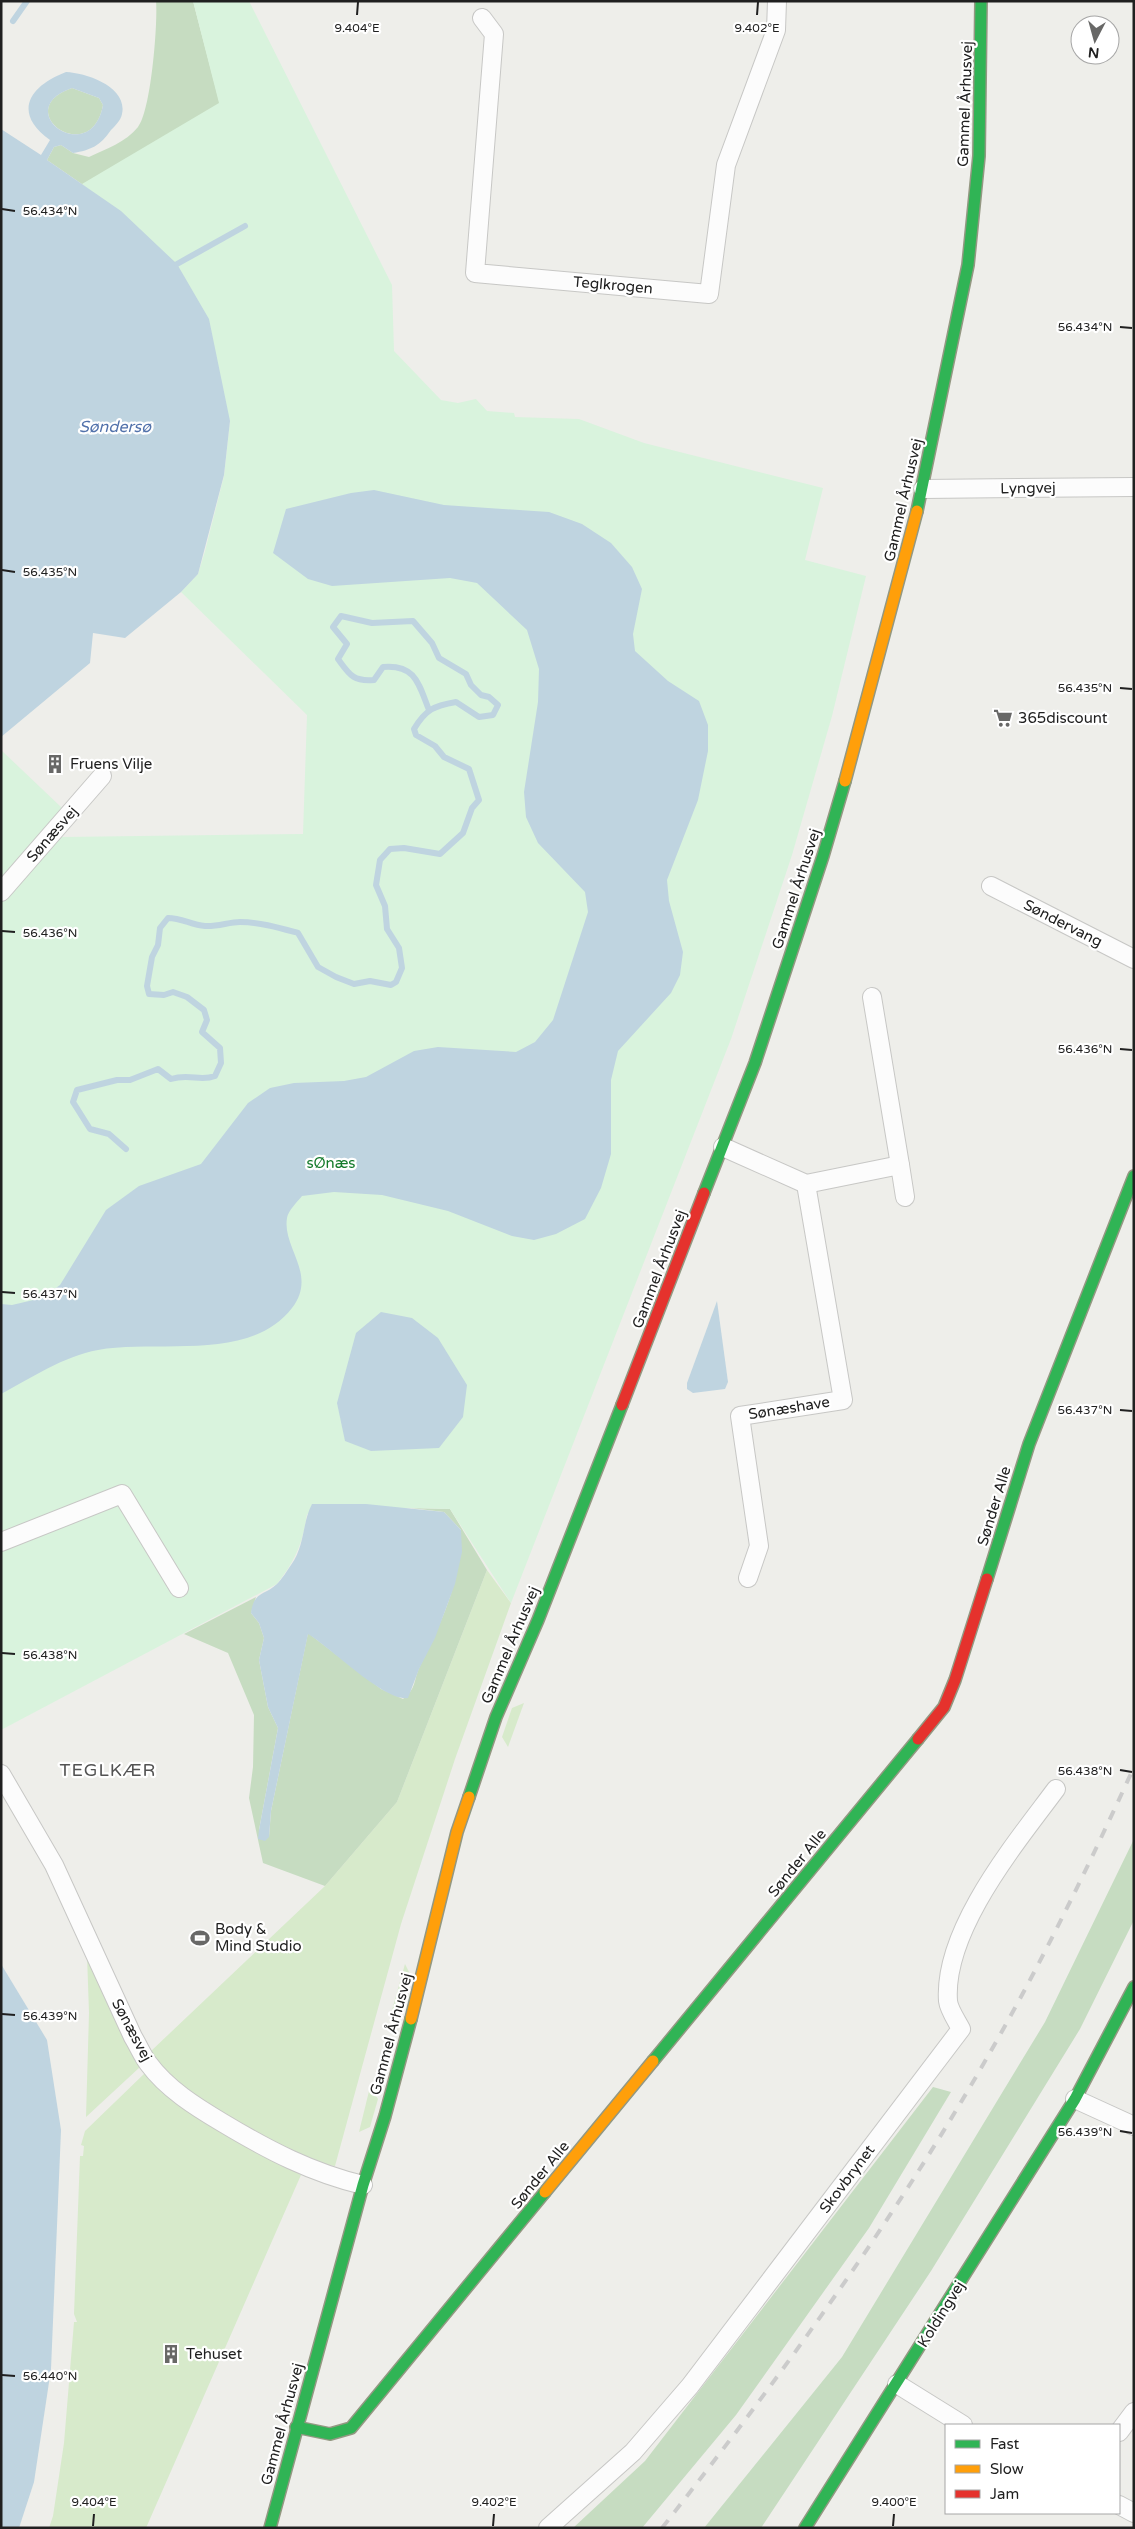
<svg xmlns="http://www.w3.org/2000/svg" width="1135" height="2529" font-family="'Varela Round',sans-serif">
<rect width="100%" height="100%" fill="#eeeeea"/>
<g fill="#d7eacb">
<path d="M 487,1570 L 511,1603 L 455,1759 L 401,1924 L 335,2166 C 289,2161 201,2105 166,2073 C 160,2067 155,2059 150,2052 L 325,1886 L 397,1802 Z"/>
<polygon points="524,1703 508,1747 502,1737 512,1708"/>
<polygon points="87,1955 140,2067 86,2117 89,2013"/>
<polygon points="405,1964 411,1976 403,2004 392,2010"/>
<polygon points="145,2073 196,2115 301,2175 146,2528 49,2528 53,2516 64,2443 74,2322 77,2322 74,2314 80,2156 83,2156 84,2146 81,2145 85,2131"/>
<polygon points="370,2087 378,2099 370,2127 359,2132"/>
</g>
<g fill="#c6dcc1">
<path d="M 156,1 L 193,1 L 266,281 L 230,421 L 209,319 L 121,211 L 47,160 L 54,147 L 61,145 L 73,153 L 89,157 C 106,149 126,142 138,127 C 151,112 158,23 156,1 Z"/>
<path d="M 72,88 L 99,98 L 103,105 C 91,170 8,110 72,88 Z"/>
<path d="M 411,1508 L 450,1509 L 487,1570 L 397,1802 L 325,1886 L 263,1863 L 249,1798 L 253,1767 L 254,1715 L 228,1653 L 184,1634 L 256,1597 L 251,1613 L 259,1623 L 264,1638 L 259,1660 L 268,1707 L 278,1728 L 259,1830 L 269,1837 L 271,1811 L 308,1633 L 381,1689 L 403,1699 C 417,1688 413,1681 420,1666 C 441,1623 462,1580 461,1530 L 444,1512 Z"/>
<polygon points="1134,1839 1134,1920 1080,2029 931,2271 761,2528 704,2528 842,2357 1045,2022"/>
<polygon points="933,2087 951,2092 869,2228 736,2415 642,2528 573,2528 645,2461"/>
</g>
<g fill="#d9f3dd">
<path d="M 193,1 L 249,1 L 392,285 L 394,351 L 441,400 L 458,403 L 476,399 L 487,411 L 514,413 L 515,417 L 579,419 L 644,443 L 823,488 L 805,560 L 866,576 L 832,716 L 792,855 L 731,1039 L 511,1603 L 450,1509 L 411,1508 L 307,1514 C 303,1543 295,1561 277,1584 L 1,1730 L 1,900 L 52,843 L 62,837 L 303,834 L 307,715 L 181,592 L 198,574 L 205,551 L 224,476 L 230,421 L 177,264 L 82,184 L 219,103 Z"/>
<polygon points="1,750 61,807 61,814 1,883"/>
</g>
<g fill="#bfd4e0" fill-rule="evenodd">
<path d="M 66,72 C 87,73 128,87 122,114 C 121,120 115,126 111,130 C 100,146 91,150 73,153 L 61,145 L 54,147 L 47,160 L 121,211 L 177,264 L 209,319 L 230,421 L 224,475 L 198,574 L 181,592 L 125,638 L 93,633 L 90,663 L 1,737 L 1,129 L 41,155 L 50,140 C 12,113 29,86 66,72 ZM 72,88 L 99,98 L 103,105 C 91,170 8,110 72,88 Z"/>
<path d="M 374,490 L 444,505 L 549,512 L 582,524 L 611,543 L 632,567 L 642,589 L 633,634 L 635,651 L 668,681 L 699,701 L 708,725 L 708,751 L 698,800 L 667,880 L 669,901 L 683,952 L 680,975 L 671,993 L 618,1051 L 611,1080 L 611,1154 L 601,1188 L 585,1219 L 556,1234 L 534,1240 L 512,1236 L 448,1211 L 382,1195 L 334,1192 L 302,1196 C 297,1202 288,1211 287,1218 C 282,1248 318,1274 292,1308 C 250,1363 157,1339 98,1350 C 64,1356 31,1378 1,1394 L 1,1304 L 12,1305 L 42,1298 L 60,1285 L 106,1210 L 139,1186 L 201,1164 L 248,1103 L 270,1088 L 294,1083 L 344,1081 L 366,1077 L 414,1051 L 438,1047 L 516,1052 L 535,1042 L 553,1020 L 588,912 L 585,892 L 538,843 L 526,817 L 524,792 L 538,702 L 539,669 L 527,630 L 477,583 L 450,578 L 332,586 L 308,579 L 273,553 L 286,509 L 351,493 Z"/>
<polygon points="717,1301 728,1382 725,1389 693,1393 687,1389 687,1383"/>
<polygon points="381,1312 412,1318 438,1338 467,1385 463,1417 439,1448 371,1451 345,1441 337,1403 356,1333"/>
<path d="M 312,1504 L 366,1504 L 444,1512 L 461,1530 L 462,1552 L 455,1584 L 435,1638 L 419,1669 L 408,1698 C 385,1702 330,1647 308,1634 L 271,1811 L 269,1837 L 265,1841 L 258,1839 L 259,1830 L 278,1728 L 268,1707 L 259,1660 L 264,1638 L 259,1623 L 251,1613 C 254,1591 264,1596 277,1584 C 282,1579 287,1571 291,1565 C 305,1546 302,1523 312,1504 Z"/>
<polygon points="1,1964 47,2040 61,2130 51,2369 34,2482 19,2528 1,2528"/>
</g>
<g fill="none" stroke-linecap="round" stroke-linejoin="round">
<g stroke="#bfd4e0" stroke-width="6">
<polyline points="13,21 27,1"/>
<polyline points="177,264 245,226"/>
<path d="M 126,1149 L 109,1134 L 90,1129 L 73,1102 L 77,1090 L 117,1080 L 130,1080 L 158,1069 L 171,1079 C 190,1073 200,1082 215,1076 L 221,1063 L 220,1048 L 202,1032 L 207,1020 L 204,1010 L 187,997 L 173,992 L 164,995 L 149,994 L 147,986 L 152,957 L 158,945 L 160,928 L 168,918 C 182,918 191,925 205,926 C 217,927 229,922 240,922 C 260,922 280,928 298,933 L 318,967 L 336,977 L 354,984 L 370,981 L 391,985 L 396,982 L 402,968 L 399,948 L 387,929 L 385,906 L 376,885 L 380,860 L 390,849 L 404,848 L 440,854 L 463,833 L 472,808 L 479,800 L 469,769 L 444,757 L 435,746 L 416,735 L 414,729 C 426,709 434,706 456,702 L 479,717 L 493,715 L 498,705 L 489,697 L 481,695 L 471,685 L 466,674 L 439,658 L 432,643 L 413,621 L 372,623 L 341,616 L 333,627 L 347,644 L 338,659 C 349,674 353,682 374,680 L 383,667 C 416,664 419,685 429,710"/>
</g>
<g stroke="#c7c7c5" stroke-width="20">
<g id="street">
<polyline points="482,18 494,34 475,273 709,294 726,165 776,30 777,1"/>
<polyline points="923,489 1134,487"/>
<polyline points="991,886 1134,959"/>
<polyline points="1,892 102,776"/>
<polyline points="872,997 900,1165"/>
<polyline points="723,1147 806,1184 900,1165 905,1197"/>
<polyline points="1,1542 122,1494 179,1588"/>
<polyline points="748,1578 759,1546 740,1416 843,1400 806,1184"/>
<path d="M 1,1774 L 54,1865 L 133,2037 C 138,2045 142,2055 148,2063 C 167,2089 196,2107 223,2123 C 268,2150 312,2173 363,2185"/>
<polyline points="1075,2099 1134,2126"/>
<polyline points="897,2384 963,2425"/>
<polyline points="1119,2432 1134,2412"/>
<polyline points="1119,2505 1134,2513"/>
<path d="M 548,2528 L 633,2452 L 690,2386 L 961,2029 C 957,2021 949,2010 948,2001 C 943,1930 1016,1843 1056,1789"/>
</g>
</g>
<g stroke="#939882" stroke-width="14">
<g id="fast">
<polyline points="917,511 968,265 979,156 981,1"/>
<polyline points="704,1193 755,1063 823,856 845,781"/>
<polyline points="987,1579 1029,1444 1134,1176"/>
<polyline points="469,1797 496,1717 538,1620 622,1405"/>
<polyline points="653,2061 918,1739"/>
<polyline points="296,2427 330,2434 351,2428 545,2192"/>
<polyline points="270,2528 363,2185 385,2116 411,2019"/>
<polyline points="805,2528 1075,2099 1134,1987"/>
</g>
</g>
<g stroke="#939882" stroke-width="14">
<g id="slow">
<polyline points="845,781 917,511"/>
<polyline points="411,2019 457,1832 469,1797"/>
<polyline points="545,2192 653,2061"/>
</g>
</g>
<g stroke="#939882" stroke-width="14">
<g id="jam">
<polyline points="622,1405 704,1193"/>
<polyline points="918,1739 944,1707 955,1680 987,1579"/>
</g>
</g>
<use href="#street" stroke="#fcfcfc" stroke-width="18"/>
<use href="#fast" stroke="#30b455" stroke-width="11"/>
<use href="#slow" stroke="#ff9f0a" stroke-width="11"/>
<use href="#jam" stroke="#e5322d" stroke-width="11"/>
<path stroke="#cbcbcb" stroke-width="4" stroke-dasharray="10 10" stroke-linecap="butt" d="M 662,2528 C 782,2375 896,2218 992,2049 C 1044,1958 1090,1863 1134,1767"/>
</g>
<path fill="none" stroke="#202020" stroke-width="2" d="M 357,15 L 358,2M 757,15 L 758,2M 2,209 L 15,211M 1120,327 L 1132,328M 2,570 L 15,572M 1120,688 L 1132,689M 2,931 L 15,932M 1120,1049 L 1132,1050M 2,1292 L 15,1293M 1120,1410 L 1132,1411M 2,1653 L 15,1654M 1120,1770 L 1132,1772M 2,2014 L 15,2015M 1120,2131 L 1132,2133M 2,2375 L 15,2376M 93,2526 L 94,2514M 493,2526 L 494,2514M 893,2526 L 894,2514"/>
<defs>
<g id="supermarket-bare" transform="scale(1.5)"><path d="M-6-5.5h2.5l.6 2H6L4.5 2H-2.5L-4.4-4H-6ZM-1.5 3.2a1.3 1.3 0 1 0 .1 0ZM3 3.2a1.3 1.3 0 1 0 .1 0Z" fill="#686867" stroke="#fff" stroke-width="2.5" paint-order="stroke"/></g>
<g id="building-bare" transform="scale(1.5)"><path d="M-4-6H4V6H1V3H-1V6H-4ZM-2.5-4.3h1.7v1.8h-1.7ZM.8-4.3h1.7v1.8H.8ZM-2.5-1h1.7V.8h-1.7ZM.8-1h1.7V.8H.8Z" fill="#686867" stroke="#fff" stroke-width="2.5" paint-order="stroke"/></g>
<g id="stadium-bare" transform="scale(1.5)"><path d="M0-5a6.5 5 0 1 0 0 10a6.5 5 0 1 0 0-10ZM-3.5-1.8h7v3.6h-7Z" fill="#686867" stroke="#fff" stroke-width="2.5" paint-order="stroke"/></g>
</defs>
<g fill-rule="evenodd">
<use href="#supermarket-bare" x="1003" y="718"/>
<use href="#building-bare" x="55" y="764"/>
<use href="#stadium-bare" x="200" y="1938"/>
<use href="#building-bare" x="171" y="2354"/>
</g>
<g text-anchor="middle" stroke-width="4.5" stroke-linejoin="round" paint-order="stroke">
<g font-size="15" fill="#202020" stroke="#fff">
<text transform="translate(965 104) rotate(-88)" y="5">Gammel Århusvej</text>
<text transform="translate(613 285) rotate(5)" y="5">Teglkrogen</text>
<text transform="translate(1028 488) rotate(-1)" y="5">Lyngvej</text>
<text transform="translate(903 500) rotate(-77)" y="5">Gammel Århusvej</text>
<text transform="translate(52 834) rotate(-49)" y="5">Sønæsvej</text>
<text transform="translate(796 889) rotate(-72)" y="5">Gammel Århusvej</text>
<text transform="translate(1063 923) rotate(27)" y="5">Søndervang</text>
<text transform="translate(659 1269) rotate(-69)" y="5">Gammel Århusvej</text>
<text transform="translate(789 1408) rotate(-9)" y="5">Sønæshave</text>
<text transform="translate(994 1506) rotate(-73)" y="5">Sønder Alle</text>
<text transform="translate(510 1645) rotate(-67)" y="5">Gammel Århusvej</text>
<text transform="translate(797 1863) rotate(-51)" y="5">Sønder Alle</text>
<text transform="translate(132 2030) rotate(62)" y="5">Sønæsvej</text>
<text transform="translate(391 2034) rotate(-75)" y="5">Gammel Århusvej</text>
<text transform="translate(540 2175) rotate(-51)" y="5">Sønder Alle</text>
<text transform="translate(847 2179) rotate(-53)" y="5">Skovbrynet</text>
<text transform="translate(941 2314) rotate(-58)" y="5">Koldingvej</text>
<text transform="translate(282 2424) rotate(-75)" y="5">Gammel Århusvej</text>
</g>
<g font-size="15" fill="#202020" stroke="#fff" text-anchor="start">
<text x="1018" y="723">365discount</text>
<text x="70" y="769">Fruens Vilje</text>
<text x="215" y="1934">Body &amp;<tspan x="215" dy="17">Mind Studio</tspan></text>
<text x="186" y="2359">Tehuset</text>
</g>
<g font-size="15" fill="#137a2a" stroke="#fff">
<text x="331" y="1168">sØnæs</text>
</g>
<g font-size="16" font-style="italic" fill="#5272ab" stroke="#fff">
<text x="115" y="432">Søndersø</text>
</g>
<g font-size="18" letter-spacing="1" fill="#535353" stroke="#fff">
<text x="108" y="1776">TEGLKÆR</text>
</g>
</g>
<g font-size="12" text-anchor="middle" fill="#202020" stroke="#fff" stroke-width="4.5" stroke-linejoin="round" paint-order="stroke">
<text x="357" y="32">9.404°E</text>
<text x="757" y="32">9.402°E</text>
<text x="50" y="215">56.434°N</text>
<text x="1085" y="331">56.434°N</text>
<text x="50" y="576">56.435°N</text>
<text x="1085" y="692">56.435°N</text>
<text x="50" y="937">56.436°N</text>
<text x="1085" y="1053">56.436°N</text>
<text x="50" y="1298">56.437°N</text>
<text x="1085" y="1414">56.437°N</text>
<text x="50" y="1659">56.438°N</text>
<text x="1085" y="1775">56.438°N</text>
<text x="50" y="2020">56.439°N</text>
<text x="1085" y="2136">56.439°N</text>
<text x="50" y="2380">56.440°N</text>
<text x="94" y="2506">9.404°E</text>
<text x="494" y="2506">9.402°E</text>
<text x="894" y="2506">9.400°E</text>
</g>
<rect width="1135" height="2529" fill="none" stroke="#202020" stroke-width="5"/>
<rect x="945" y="2424" width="175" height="90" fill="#ffffff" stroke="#a6a6a6"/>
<rect x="955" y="2440" width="25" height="8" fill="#30b455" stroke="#a6a6a6"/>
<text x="990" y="2449" font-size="15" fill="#202020">Fast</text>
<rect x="955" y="2465" width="25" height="8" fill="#ff9f0a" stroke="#a6a6a6"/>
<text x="990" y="2474" font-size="15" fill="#202020">Slow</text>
<rect x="955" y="2490" width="25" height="8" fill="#e5322d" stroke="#a6a6a6"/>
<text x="990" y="2499" font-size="15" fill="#202020">Jam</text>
<g transform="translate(1095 40) rotate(186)"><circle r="24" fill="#ffffff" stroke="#a6a6a6"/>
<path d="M0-4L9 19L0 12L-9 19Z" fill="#686867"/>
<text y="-8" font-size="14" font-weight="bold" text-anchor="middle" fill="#202020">N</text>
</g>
</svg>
